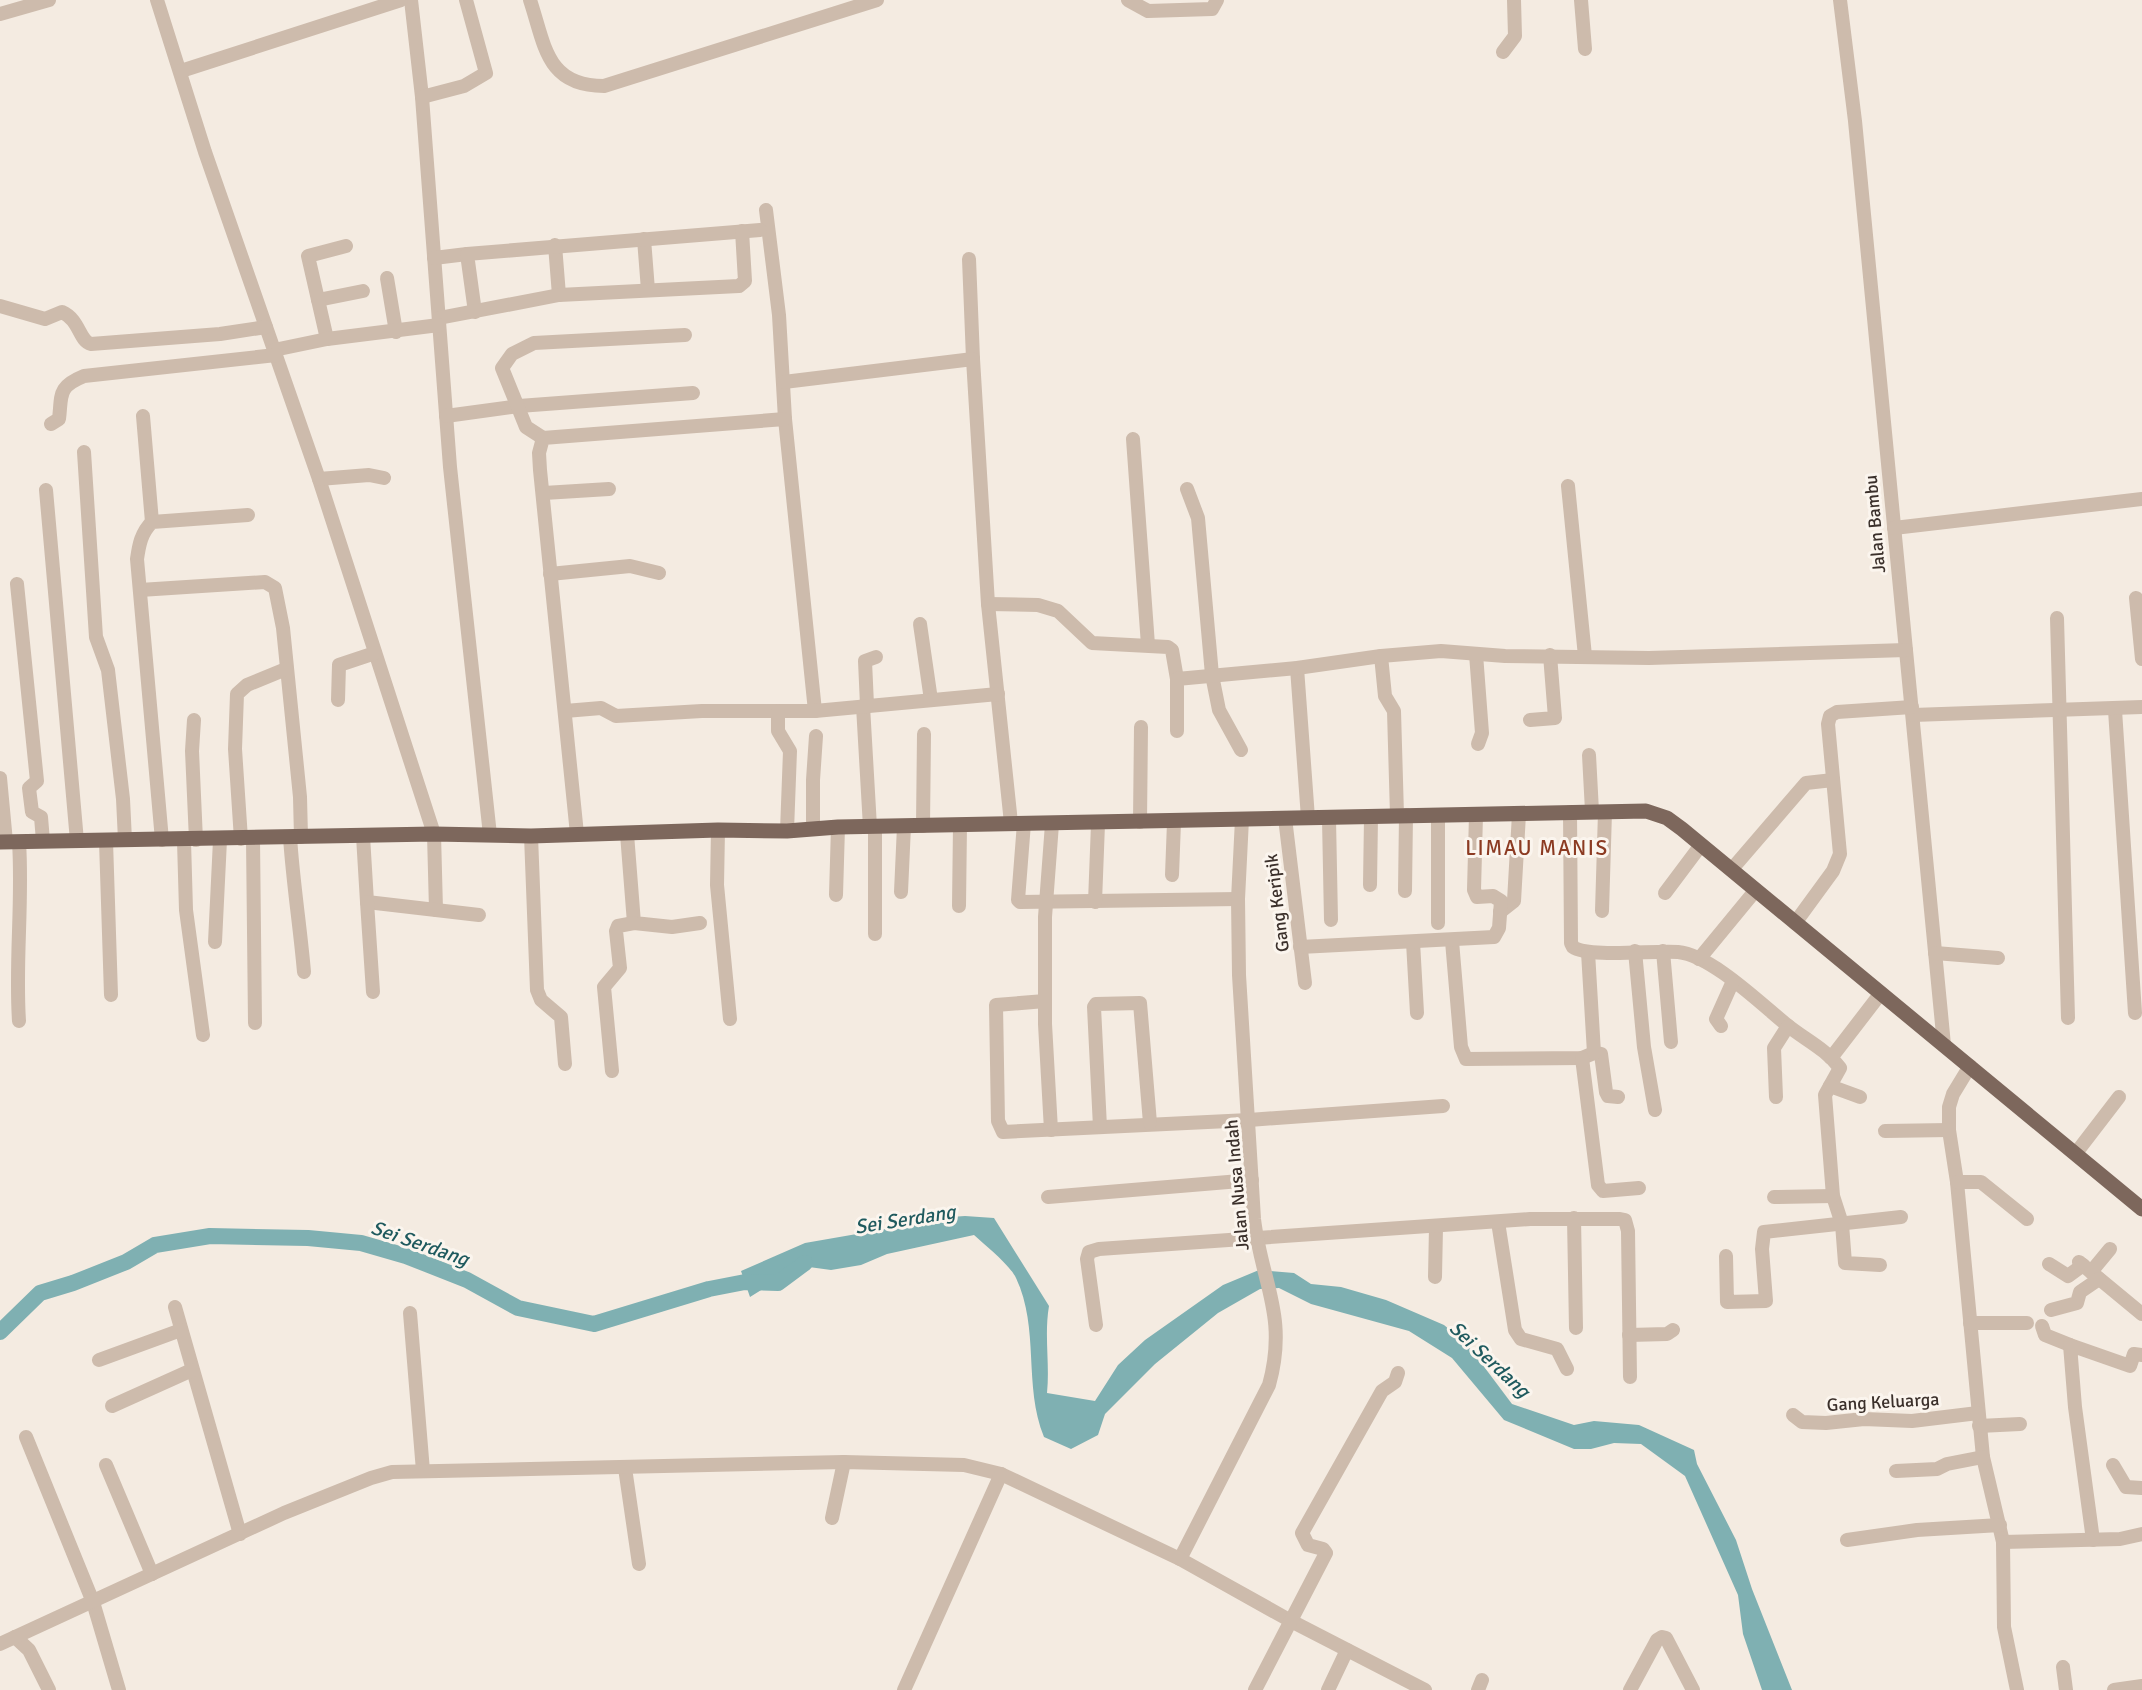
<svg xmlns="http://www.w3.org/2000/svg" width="2142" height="1690" font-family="Signika,sans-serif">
<rect width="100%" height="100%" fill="#f4ebe1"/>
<path fill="#7fb0b2" d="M 965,1216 L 994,1218 L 1049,1306 C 1044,1335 1050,1364 1047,1393 L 1095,1401 L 1118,1365 L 1145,1340 L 1223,1285 L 1259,1270 L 1294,1273 L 1311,1284 L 1341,1287 L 1386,1300 L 1444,1325 L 1467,1344 L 1512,1404 L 1574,1425 L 1594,1421 L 1639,1425 L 1694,1450 L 1697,1464 L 1736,1540 L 1752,1589 L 1792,1690 L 1762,1690 L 1743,1634 L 1738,1595 L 1685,1476 L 1641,1444 L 1614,1443 L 1591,1449 L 1574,1449 L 1504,1420 L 1452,1358 L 1409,1331 L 1311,1304 L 1279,1288 L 1260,1289 L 1218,1313 L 1155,1364 L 1105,1414 L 1098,1435 L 1071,1449 L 1044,1437 C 1023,1385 1040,1329 1016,1278 C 1010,1265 985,1245 974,1235 L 887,1254 L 861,1265 L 831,1270 L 809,1267 L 779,1279 L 750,1297 L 741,1271 L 805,1243 L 897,1227 L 922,1219 Z"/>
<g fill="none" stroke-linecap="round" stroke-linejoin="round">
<polyline stroke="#7fb0b2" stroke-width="16" points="0,1332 40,1293 73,1283 126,1262 155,1245 210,1236 308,1238 361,1243 406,1256 467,1280 518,1308 594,1324 709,1289 745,1282 778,1283 805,1263"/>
<g stroke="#cdbbac" stroke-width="14">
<polyline points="157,0 205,152 319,479 434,834 436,910"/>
<polyline points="411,0 422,97 450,467 490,835"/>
<path d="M 530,0 C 545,45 546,86 604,86 L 877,0"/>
<polyline points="1128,0 1148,11 1212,9 1217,0"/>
<polyline points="1581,0 1585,49"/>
<polyline points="1840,0 1855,121 1944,1045"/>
<polyline points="0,14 49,0"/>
<polyline points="1503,52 1515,36 1514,0"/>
<polyline points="181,71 401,0"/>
<polyline points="422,97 464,86 486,73 466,0"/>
<polyline points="766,210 779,315 785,419 815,711"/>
<polyline points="644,239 648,290"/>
<polyline points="555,245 559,295"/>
<polyline points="434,258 467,254"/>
<polyline points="969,259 973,359"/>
<polyline points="387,278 396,332"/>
<polyline points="318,300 363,291"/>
<path d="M 0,306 L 45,319 L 62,312 C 80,320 79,341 91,344 L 220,334 L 266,327"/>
<polyline points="475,312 467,254 760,230"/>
<polyline points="439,318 559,295 739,286 745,281 742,231"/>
<polyline points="327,339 308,256 346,246"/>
<polyline points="274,350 327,339 439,325"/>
<polyline points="784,382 973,359 988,604 1011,823"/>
<polyline points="143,416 152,522"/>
<polyline points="446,416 519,406 693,393"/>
<path d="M 51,424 L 59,419 C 62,395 57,387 84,376 L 276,355"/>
<polyline points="543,438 526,427 502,368 512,354 534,343 685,335"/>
<polyline points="1133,439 1148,645"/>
<polyline points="84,452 96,637 108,670 123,799 125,840"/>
<polyline points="319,479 369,475 384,478"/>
<polyline points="1568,486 1585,656"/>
<polyline points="1187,489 1198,518 1212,675 1219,710 1241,750"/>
<polyline points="46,490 77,841"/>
<polyline points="544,493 609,489"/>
<polyline points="1894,528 2142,499"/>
<polyline points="550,574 630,566 659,573"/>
<polyline points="17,584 37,781 29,788 32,812 41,817 43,841"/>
<polyline points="140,590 265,582 275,588 283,628 300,797 301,837"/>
<polyline points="2136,598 2142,659"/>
<polyline points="988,604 1038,605 1058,611 1092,643 1168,647 1172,650 1177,679"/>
<polyline points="2057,618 2068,1018"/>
<polyline points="920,624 931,700"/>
<polyline points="1476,654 1482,733 1478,744"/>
<polyline points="1297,668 1308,818"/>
<polyline points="338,700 339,665 375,653"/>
<polyline points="867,705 865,661 876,657"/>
<polyline points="863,706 870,827"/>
<polyline points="2115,710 2135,1013"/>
<polyline points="565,711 601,708 616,716 702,711 815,711 998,694"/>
<polyline points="778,711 778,731 790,751 787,831"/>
<polyline points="1913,715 2142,707"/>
<polyline points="194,720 192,751 196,840"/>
<polyline points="1530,720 1555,718 1550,655"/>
<polyline points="1177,731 1177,679 1297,668 1381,656"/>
<polyline points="1589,755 1592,811"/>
<polyline points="0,778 6,842"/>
<path d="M 1570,812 L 1571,943 L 1573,947 C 1589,958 1655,950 1678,952 C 1711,955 1761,1004 1787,1025 C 1804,1039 1826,1049 1840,1068 L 1830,1086"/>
<polyline points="1397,815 1394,711 1385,696 1381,656 1441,651 1505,656 1649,658 1906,650"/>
<polyline points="1285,818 1305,983"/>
<polyline points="1329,819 1331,920"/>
<polyline points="1140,822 1141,727"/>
<polyline points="1024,823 1018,900 1020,902 1238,899"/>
<polyline points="923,826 924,734"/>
<polyline points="875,827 875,934"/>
<polyline points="813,829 813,780 816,736"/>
<polyline points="718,830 717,885 730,1019"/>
<polyline points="577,834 540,470 539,453 543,438 785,419"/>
<polyline points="627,834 634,923 672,927 700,923"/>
<polyline points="363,836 367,902 479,915"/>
<polyline points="531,836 537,990 541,1000 561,1017 565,1064"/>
<path d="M 290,837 C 293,883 300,926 304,972"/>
<polyline points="241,839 235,749 237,694 247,685 286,669"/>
<polyline points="253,839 255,1023"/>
<path d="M 162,840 L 137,559 C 139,545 141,533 152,522 L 248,515"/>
<polyline points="106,841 111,995"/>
<polyline points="184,841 186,910 203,1035"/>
<path d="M 19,842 C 23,902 15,961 19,1021"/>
<polyline points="1732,869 1806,783 1833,780"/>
<polyline points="1172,875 1174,822"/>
<polyline points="1370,885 1371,817"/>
<polyline points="1405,891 1406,815"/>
<polyline points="901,892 904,826"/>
<polyline points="1665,893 1701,845"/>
<polyline points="836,895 838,827"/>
<polyline points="367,902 373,992"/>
<polyline points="1095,902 1098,824"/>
<polyline points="959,906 960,825"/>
<polyline points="1602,911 1605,812"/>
<polyline points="1500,912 1514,901 1519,814"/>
<polyline points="1438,923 1438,815"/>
<polyline points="1795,923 1833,871 1840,854 1828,724 1830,716 1837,712 1912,707"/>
<polyline points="1452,941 1461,1047 1466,1059 1582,1058 1594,1053 1601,1054 1606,1092 1608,1096 1618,1097"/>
<polyline points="215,942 220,840"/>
<polyline points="1413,942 1417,1013"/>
<polyline points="1300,947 1494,937 1499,928 1501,901 1493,896 1477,897 1474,890 1476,815"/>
<polyline points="1635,951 1644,1047 1655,1110"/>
<polyline points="1663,951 1671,1042"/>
<polyline points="1588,952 1594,1053"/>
<polyline points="1935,953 1998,958"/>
<polyline points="1699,959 1755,891"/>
<polyline points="1045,1001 996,1005 998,1121 1003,1132 1249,1120 1443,1106"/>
<polyline points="1721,1026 1716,1019 1733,981"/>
<polyline points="1582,1058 1598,1185 1603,1191 1639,1188"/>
<polyline points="1831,1058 1881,993"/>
<polyline points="1970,1066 1953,1094 1949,1107 1949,1130 1957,1182 1983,1457 2003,1542 2120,1539 2142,1534"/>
<polyline points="612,1071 604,987 620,968 616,931 618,926 634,923"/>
<polyline points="1776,1097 1774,1048 1788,1026"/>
<polyline points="1860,1097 1830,1086 1825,1095 1833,1196 1842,1224 1845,1263 1880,1265"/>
<polyline points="1100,1127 1094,1007 1096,1004 1140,1003 1150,1123"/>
<polyline points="1051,1130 1045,1024 1045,917 1052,824"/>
<polyline points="1885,1131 1949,1130"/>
<polyline points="2076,1153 2119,1097"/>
<polyline points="1957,1182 1981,1182 2027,1219"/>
<polyline points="1048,1197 1252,1180"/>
<polyline points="1774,1197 1833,1196"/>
<polyline points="1574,1218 1576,1328"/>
<polyline points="1498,1222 1515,1330 1521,1339 1557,1349 1567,1369"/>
<polyline points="1726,1256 1727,1302 1766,1301 1762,1249 1764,1232 1901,1217"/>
<polyline points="2079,1262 2142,1314"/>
<polyline points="2049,1264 2068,1276 2083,1265"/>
<polyline points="2091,1272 2110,1249"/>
<polyline points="1435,1277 1436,1227"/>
<polyline points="175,1307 240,1534"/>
<polyline points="2051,1310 2077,1303 2080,1292 2099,1279"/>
<polyline points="410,1313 423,1471"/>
<polyline points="1970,1323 2027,1323"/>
<polyline points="1096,1325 1087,1259 1089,1252 1099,1249 1530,1219 1620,1219 1625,1220 1628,1231 1630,1377"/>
<polyline points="2042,1326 2045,1335 2070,1345"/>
<polyline points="1629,1335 1667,1334 1673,1330"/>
<polyline points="99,1360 181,1330"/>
<polyline points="112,1406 192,1370"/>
<polyline points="1793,1415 1802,1422 1826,1423 1864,1419 1912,1421 1978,1413"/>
<polyline points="1979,1426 2020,1424"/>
<polyline points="26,1437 93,1602 119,1690"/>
<polyline points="106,1465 152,1574"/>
<polyline points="2113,1465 2126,1487 2142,1488"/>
<polyline points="625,1468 639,1564"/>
<polyline points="1896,1471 1937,1469 1947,1464 1983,1457"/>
<polyline points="832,1518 844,1462"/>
<polyline points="1847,1540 1917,1530 2000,1525"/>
<polyline points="2093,1540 2075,1407 2070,1345 2130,1366 2134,1354 2142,1355"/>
<polyline points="2003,1542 2004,1627 2017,1690"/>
<path d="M 1180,1559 L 1269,1385 C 1288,1316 1262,1284 1254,1219 L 1239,975 L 1238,899 L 1242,819"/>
<polyline points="15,1637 29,1650 49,1690"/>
<polyline points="0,1644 284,1513 371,1478 392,1472 844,1462 964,1465 1001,1474 1180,1559 1291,1621 1425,1690"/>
<polyline points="2063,1667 2066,1690"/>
<polyline points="904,1690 1001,1474"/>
<polyline points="1255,1690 1326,1553 1323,1549 1308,1545 1302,1533 1382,1391 1395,1382 1398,1373"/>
<polyline points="1328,1690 1347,1650"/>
<polyline points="1478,1690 1482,1680"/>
<polyline points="1630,1690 1657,1640 1662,1637 1666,1638 1693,1690"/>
<polyline points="2114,1690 2142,1686"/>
</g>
<polyline stroke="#7d675c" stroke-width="15" points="0,842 434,834 531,836 718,830 787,831 838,827 1646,811 1667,818 1682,829 2142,1209"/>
</g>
<g text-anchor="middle" stroke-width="6" stroke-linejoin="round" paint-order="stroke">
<g font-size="18" fill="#3b302b" stroke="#fbf5ee">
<text transform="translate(1875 524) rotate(-95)" y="6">Jalan Bambu</text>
<text transform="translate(1277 903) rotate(-97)" y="6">Gang Keripik</text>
<text transform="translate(1237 1185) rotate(-95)" y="6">Jalan Nusa Indah</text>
<text transform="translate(1883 1402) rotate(-3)" y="6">Gang Keluarga</text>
</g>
<g font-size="20" font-style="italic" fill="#1f5a5e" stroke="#fbf5ee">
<text transform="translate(905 1219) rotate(-9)" y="7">Sei Serdang</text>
<text transform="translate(420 1243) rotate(19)" y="7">Sei Serdang</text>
<text transform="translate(1490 1359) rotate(43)" y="7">Sei Serdang</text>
</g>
<g font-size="21" letter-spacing="1.5" fill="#8c3b22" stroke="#fbf5ee">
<text x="1537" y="855">LIMAU MANIS</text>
</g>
</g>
</svg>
